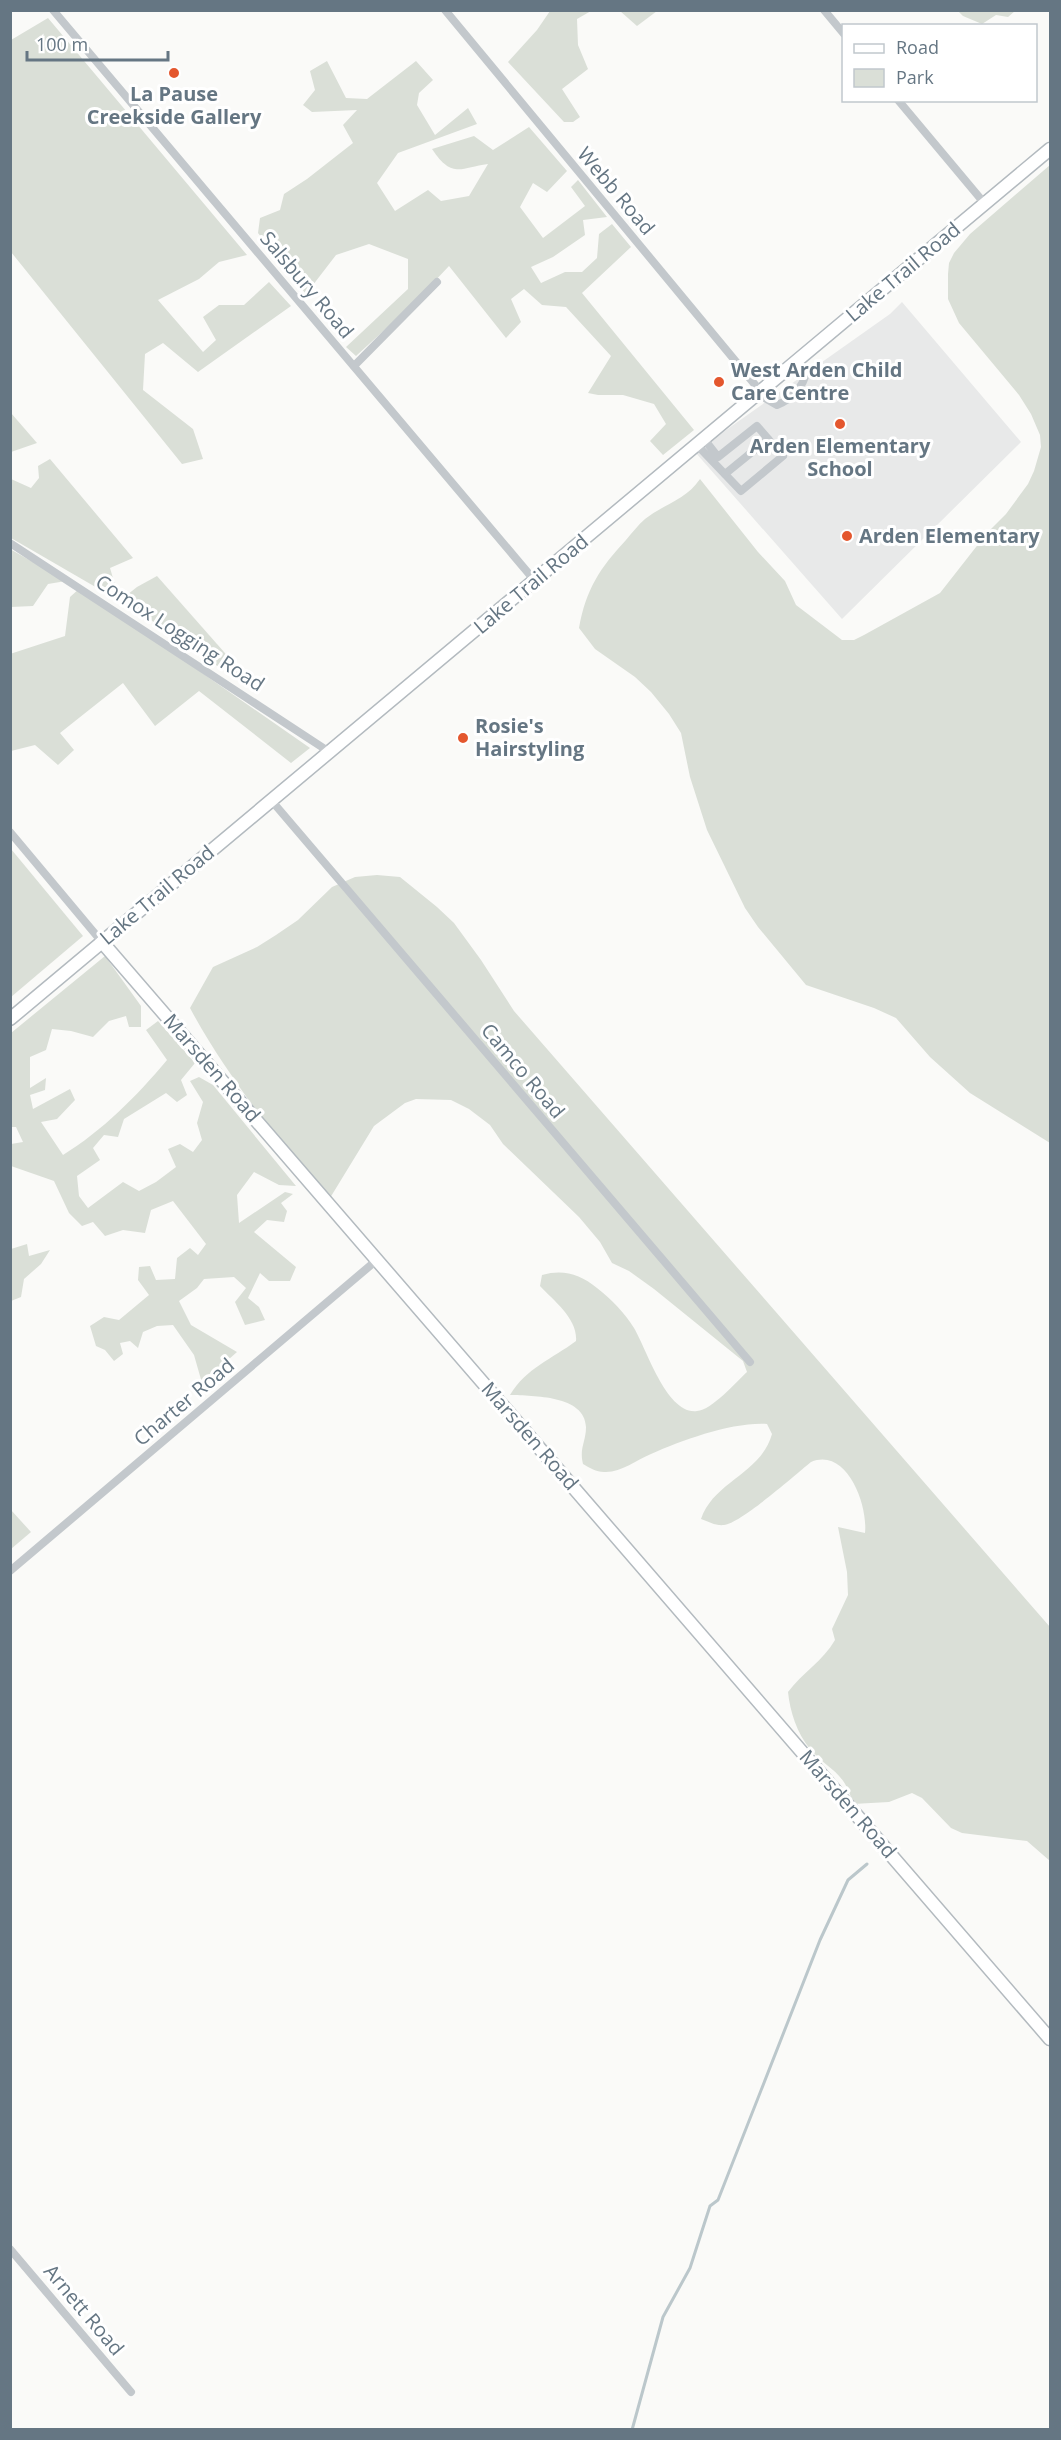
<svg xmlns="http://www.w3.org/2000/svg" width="1061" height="2440" font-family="'Open Sans',sans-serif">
<rect width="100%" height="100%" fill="#fafaf8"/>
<polygon fill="#e8e9e9" points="902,302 1021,442 842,619 695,452 890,314"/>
<g fill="#dadfd7">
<polygon points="550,11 591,11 577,19 578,45 588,69 562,89 580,117 573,122 564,122 508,62 537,30"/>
<polygon points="620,11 657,11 637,26"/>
<polygon points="958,11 1015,11 1008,17 996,15 982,24 963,16"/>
<polygon points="48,18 247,255 219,262 199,279 158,300 203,352 216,340 203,317 219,305 244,305 269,282 291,306 198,372 163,343 145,354 143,390 193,429 203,459 182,464 11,252 11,40"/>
<path d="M 327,61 L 346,98 L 367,99 L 416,61 L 433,80 L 419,93 L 417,105 L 435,135 L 468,108 L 477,124 L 398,153 L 377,183 L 395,211 L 428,190 L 441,201 L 469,196 L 488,164 C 460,168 452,179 432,149 L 474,136 L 493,150 L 529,127 L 567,171 L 547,192 L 533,183 L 520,207 L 543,238 L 585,206 L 571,187 L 578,180 L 607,217 L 583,220 L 585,235 L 553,257 L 531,267 L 541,283 L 565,272 L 582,272 L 597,258 L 599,234 L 612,224 L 631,247 L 582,293 L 694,430 L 663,455 L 650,441 L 666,424 L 654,404 L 623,395 L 598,395 L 588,393 L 611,356 L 566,307 L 542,305 L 524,289 L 511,299 L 521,322 L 506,338 L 449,266 L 415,302 L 356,356 L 346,347 L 408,289 L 408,259 L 369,244 L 336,255 L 306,294 L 258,233 L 260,218 L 280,210 L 284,194 L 307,179 L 353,143 L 343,125 L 357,110 L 312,112 L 303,105 L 315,90 L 310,71 Z"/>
<path d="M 1050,165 L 1050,1143 L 970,1093 L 930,1057 L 896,1018 L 874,1008 L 806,985 L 758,927 L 745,908 L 707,830 L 690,777 L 681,733 L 669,714 L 651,692 L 635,677 L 595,649 L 579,628 C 586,589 600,568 626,540 C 632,533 638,525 645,519 C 664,504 686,500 700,479 L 758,552 L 785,581 L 796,605 L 842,640 L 854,640 L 864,635 L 940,593 L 987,533 L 1006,514 L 1028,484 L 1034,471 L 1041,447 L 1040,435 L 1031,414 L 1019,395 L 959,323 L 948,299 L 948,274 L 949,263 L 954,253 L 970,234 Z"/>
<polygon points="11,413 37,443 11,452"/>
<polygon points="50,459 133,558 110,568 115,585 99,589 11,538 11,479 31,488 39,478 38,466"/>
<polygon points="10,549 66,581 48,584 33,606 11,607"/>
<polygon points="157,576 254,686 203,658 122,599 137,587"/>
<polygon points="80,588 310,748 291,763 199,691 155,726 123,683 60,733 74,750 58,765 35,745 11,751 10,654 65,636 70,597"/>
<polygon points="11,849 83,936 11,997 10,997"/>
<path d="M 377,875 L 400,877 L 437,907 L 454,923 L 481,960 L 514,1011 L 1050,1627 L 1050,1861 L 1027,1841 L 962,1833 L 951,1828 L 922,1798 L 912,1793 L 889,1802 L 853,1804 C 844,1770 829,1771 810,1749 C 797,1733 790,1712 788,1692 C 802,1673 823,1661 835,1640 L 832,1629 L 848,1595 L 847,1572 L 838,1527 L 865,1533 C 868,1505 847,1447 811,1462 C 795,1475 741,1523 724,1525 C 716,1526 709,1522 701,1519 C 714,1481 761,1474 772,1434 L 767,1424 C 732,1422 683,1440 651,1454 C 636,1460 621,1473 604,1472 C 596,1472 590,1468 583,1464 C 579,1448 586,1442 586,1427 C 585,1395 533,1396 510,1395 C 526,1368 552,1359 576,1341 C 578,1319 554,1301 540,1286 L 542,1275 C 563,1269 580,1274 597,1288 C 611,1299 625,1313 634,1328 C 647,1350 667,1415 697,1411 C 712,1410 736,1382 747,1372 L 743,1361 L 654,1289 L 629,1271 L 612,1263 L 600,1242 L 579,1217 L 503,1144 L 490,1125 L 469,1109 L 451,1100 L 416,1099 L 405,1103 L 374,1126 L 330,1198 L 321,1205 C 306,1189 295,1166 282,1147 C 250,1101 216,1057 190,1008 L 213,967 L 257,947 L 276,935 L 298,920 L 332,887 L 355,877 Z"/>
<path d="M 105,956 L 141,1006 L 141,1027 L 129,1027 L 126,1016 L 109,1021 L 93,1037 L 71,1031 L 52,1029 L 46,1050 L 30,1057 L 30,1088 L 46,1078 L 45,1090 L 30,1095 L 33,1109 L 70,1089 L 75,1100 L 57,1119 L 41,1122 L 63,1155 C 102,1131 137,1096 167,1060 L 146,1030 L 158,1021 L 195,1063 L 181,1080 L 187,1095 L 177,1102 L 166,1093 L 124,1119 L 118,1137 L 104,1135 L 93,1148 L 100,1160 L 77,1176 L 79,1196 L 88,1208 L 123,1182 L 139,1191 L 156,1182 L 176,1167 L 168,1149 L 180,1144 L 193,1152 L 202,1140 L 197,1123 L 203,1102 L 190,1081 L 199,1077 L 213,1085 L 296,1186 L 279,1185 L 254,1172 L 237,1195 L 239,1223 L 285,1192 L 293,1194 L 281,1203 L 287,1211 L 284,1222 L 267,1220 L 254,1232 L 296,1267 L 290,1281 L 269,1281 L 260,1273 L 248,1298 L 259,1307 L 265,1320 L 245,1325 L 235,1302 L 246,1288 L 234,1277 L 204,1279 L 197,1288 L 179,1301 L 191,1325 L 237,1352 L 202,1383 L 194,1355 L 173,1325 L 157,1326 L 143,1332 L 138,1348 L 130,1341 L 120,1343 L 123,1354 L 114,1361 L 105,1350 L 96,1346 L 90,1326 L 104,1317 L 119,1320 L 149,1295 L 138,1280 L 139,1267 L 150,1266 L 156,1280 L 175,1279 L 177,1258 L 190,1248 L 198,1255 L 206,1244 L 173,1201 L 151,1210 L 145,1233 L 123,1230 L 105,1236 L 93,1222 L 82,1226 L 69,1213 L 54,1181 L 11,1166 L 11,1144 L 23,1142 L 16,1127 L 11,1127 L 11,1033 Z"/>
<polygon points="27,1244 29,1256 50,1250 41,1264 24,1279 21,1297 11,1301 11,1249"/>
<polygon points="11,1510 31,1532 11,1549 10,1549"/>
</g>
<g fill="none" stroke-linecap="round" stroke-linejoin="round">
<polyline stroke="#bbc7cb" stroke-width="3" points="632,2430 663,2317 690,2268 710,2206 718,2200 820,1940 848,1880 867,1864"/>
<g stroke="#b3babf" stroke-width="15">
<g id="secondary">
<polyline points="102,942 1050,2039"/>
<polyline points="10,1019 1050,149"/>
</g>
</g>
<g stroke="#c3c8cc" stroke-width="8">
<polyline points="53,10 535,581"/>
<polyline points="445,10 761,392"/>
<polyline points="824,10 844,34"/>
<polyline points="898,100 985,204"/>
<polyline points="354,366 437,282"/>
<path d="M 758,394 L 777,405 C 790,400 804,387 806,372 L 798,361"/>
<polyline points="697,445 741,491 783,456 757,426 718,457 704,439"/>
<polyline points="725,474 768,439"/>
<polyline points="10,543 331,753"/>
<polyline points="271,800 750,1362"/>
<polyline points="10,832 102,942"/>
<polyline points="10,1571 378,1259"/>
<polyline points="10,2249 131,2392"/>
</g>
<use href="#secondary" stroke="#fff" stroke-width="12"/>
</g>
<g fill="#e4572e" stroke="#fff" stroke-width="2">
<circle cx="174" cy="73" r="6"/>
<circle cx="719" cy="382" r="6"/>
<circle cx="840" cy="424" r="6"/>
<circle cx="847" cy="536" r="6"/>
<circle cx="463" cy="738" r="6"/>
</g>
<g text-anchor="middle" stroke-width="6" stroke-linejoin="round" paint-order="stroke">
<g font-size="20" font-weight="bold" fill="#657683" stroke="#fff" text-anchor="start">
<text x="174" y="101" text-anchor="middle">La Pause<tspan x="174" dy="23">Creekside Gallery</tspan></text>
<text x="731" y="377">West Arden Child<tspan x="731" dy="23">Care Centre</tspan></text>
<text x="840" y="453" text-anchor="middle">Arden Elementary<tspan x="840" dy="23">School</tspan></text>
<text x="859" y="543">Arden Elementary</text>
<text x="475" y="733">Rosie's<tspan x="475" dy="23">Hairstyling</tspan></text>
</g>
<g font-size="20" fill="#657683" stroke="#fff">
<text transform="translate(616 191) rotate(50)" y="7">Webb Road</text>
<text transform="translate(903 272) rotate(-40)" y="7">Lake Trail Road</text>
<text transform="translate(307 285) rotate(50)" y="7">Salsbury Road</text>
<text transform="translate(531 584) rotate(-40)" y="7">Lake Trail Road</text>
<text transform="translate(180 633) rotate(33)" y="7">Comox Logging Road</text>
<text transform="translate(157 895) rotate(-40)" y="7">Lake Trail Road</text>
<text transform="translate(212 1068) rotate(49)" y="7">Marsden Road</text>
<text transform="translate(523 1071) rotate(50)" y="7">Camco Road</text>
<text transform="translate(184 1402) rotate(-40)" y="7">Charter Road</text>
<text transform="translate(530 1436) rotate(49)" y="7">Marsden Road</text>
<text transform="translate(848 1804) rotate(49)" y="7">Marsden Road</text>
<text transform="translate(84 2310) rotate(50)" y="7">Arnett Road</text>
</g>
</g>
<rect width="1061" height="2440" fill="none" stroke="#657683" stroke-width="24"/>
<rect x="842" y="24" width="195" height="78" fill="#ffffff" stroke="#c1c8cd" stroke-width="1.5"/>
<rect x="854" y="44" width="30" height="9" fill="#ffffff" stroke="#c1c8cd" stroke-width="1.5"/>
<text x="896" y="54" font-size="18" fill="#657683">Road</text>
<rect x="854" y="69" width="30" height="18" fill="#dadfd7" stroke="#c1c8cd" stroke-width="1.5"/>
<text x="896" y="84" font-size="18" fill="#657683">Park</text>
<path d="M27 51v9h141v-9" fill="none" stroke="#657683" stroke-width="3"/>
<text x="36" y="51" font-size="18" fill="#657683" stroke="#ffffff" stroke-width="4.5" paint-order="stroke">100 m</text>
</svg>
